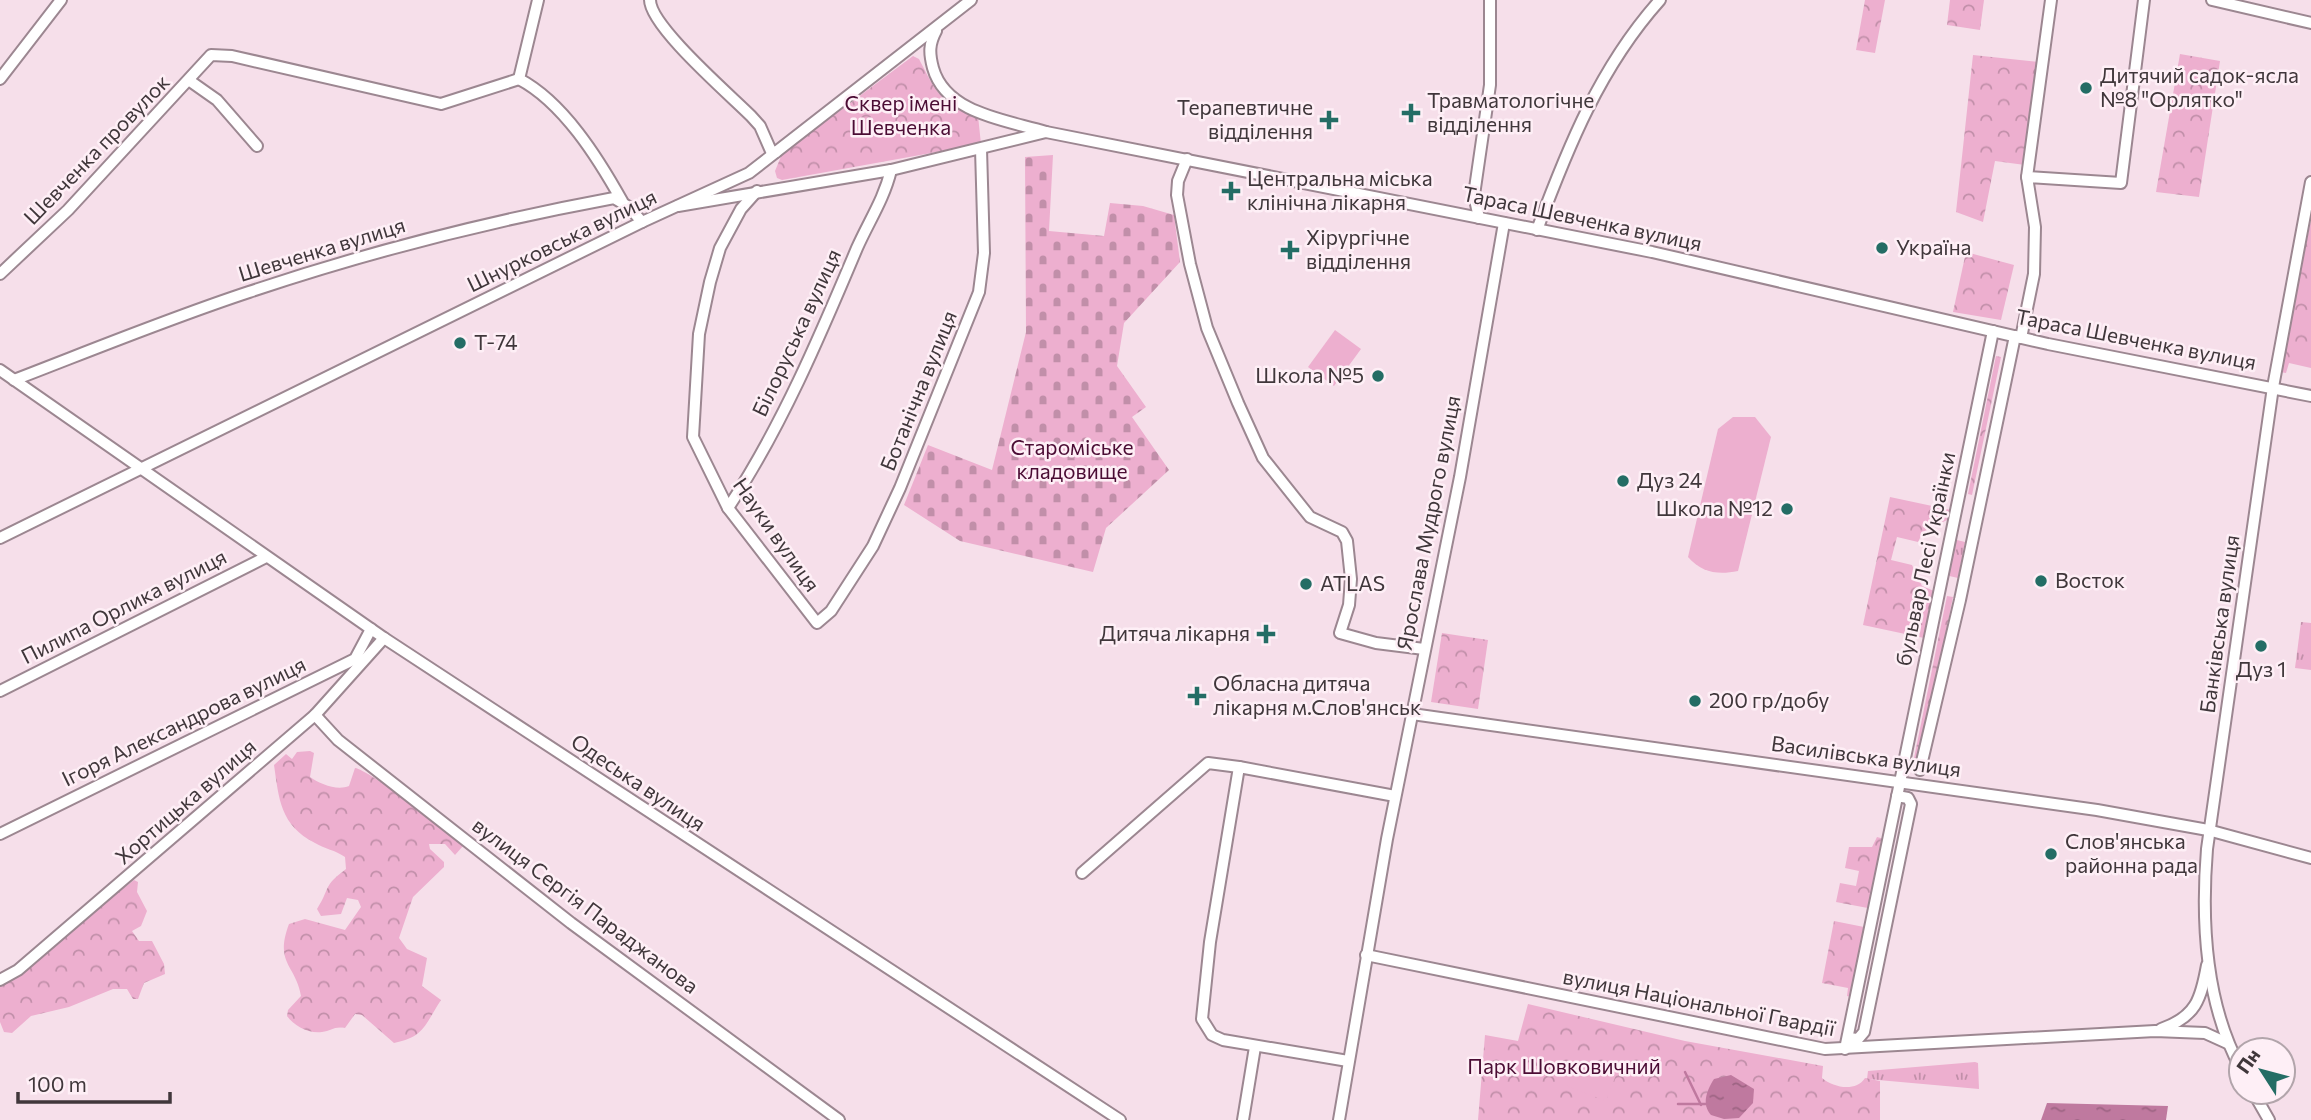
<svg xmlns="http://www.w3.org/2000/svg" width="2311" height="1120" font-family="Commissioner,sans-serif">
<defs>
<pattern id="grass-tufts" width="24" height="20" patternUnits="userSpaceOnUse" patternTransform="scale(1.75)"><rect width="24" height="20" fill="#edafcf"/><path d="M3 7l-1-3M5 7V3M7 7l1-3M15 17l-1-3M17 17v-4M19 17l1-3" fill="none" stroke="#c18fa9"/></pattern>
<pattern id="forest-crowns" width="20" height="18" patternUnits="userSpaceOnUse" patternTransform="scale(1.75)"><rect width="20" height="18" fill="#edafcf"/><path d="M2 6a3 3 0 1 1 6 0M12 15a3 3 0 1 1 6 0" fill="none" stroke="#c18fa9"/></pattern>
<pattern id="cemetery-stones" width="16" height="16" patternUnits="userSpaceOnUse" patternTransform="scale(1.75)"><rect width="16" height="16" fill="#edafcf"/><path d="M2 7V4a2 2 0 0 1 4 0v3zM10 15v-3a2 2 0 0 1 4 0v3z" fill="#c18fa9"/></pattern>
<pattern id="water-ripples" width="26" height="14" patternUnits="userSpaceOnUse" patternTransform="scale(1.75)"><rect width="26" height="14" fill="#bf799f"/><path d="M2 4q2-2 4 0t4 0M15 11q2-2 4 0t4 0" fill="none" stroke="#9d6483"/></pattern>
</defs>
<rect width="100%" height="100%" fill="#f6dfea"/>
<g fill="url(#grass-tufts)">
<polygon points="1953,539 1965,542 1958,578 1945,575"/>
<polygon points="2301,622 2311,623 2311,670 2295,668"/>
<polygon points="1975,1062 1978,1063 1979,1089 1867,1079 1868,1071"/>
</g>
<g fill="url(#forest-crowns)">
<polygon points="1865,0 1885,0 1875,53 1856,50"/>
<polygon points="1950,0 1984,0 1980,30 1947,25"/>
<polygon points="2180,54 2220,61 2199,197 2156,192"/>
<polygon points="1973,55 2039,62 2025,165 1995,161 1983,222 1956,212"/>
<path d="M 913,56 L 919,59 C 940,99 937,97 978,116 L 981,144 L 782,180 L 777,178 L 775,171 L 782,154 Z"/>
<polygon points="2311,220 2311,368 2289,363 2286,373 2280,372"/>
<polygon points="1966,252 2014,265 2001,320 1953,312"/>
<polygon points="1996,356 2001,357 1972,495 1968,494"/>
<polygon points="1890,497 1951,510 1947,520 1923,532 1918,542 1897,537 1891,560 1912,565 1922,586 1934,591 1924,638 1863,625"/>
<polygon points="1947,596 1953,597 1918,769 1912,768"/>
<polygon points="1442,633 1488,640 1478,709 1431,702"/>
<path d="M 310,751 L 314,753 L 310,777 C 320,784 337,791 349,786 L 355,768 C 369,770 454,833 463,846 L 455,855 L 445,844 L 429,844 L 430,849 L 444,862 L 444,867 L 413,897 L 399,938 L 407,949 L 427,958 L 422,986 L 441,1000 C 425,1024 425,1037 394,1043 L 362,1015 L 355,1014 L 345,1028 C 334,1026 331,1031 322,1032 C 309,1034 294,1026 287,1016 L 288,1010 L 301,996 C 296,965 274,964 289,924 L 305,919 L 345,930 L 361,907 L 358,900 L 347,898 L 341,914 L 321,916 L 317,909 C 331,887 322,887 346,869 L 345,857 C 335,850 325,849 315,843 C 280,825 279,799 274,765 L 286,754 L 292,759 L 297,752 Z"/>
<polygon points="1877,837 1888,840 1873,909 1836,902 1840,883 1856,886 1859,871 1845,868 1849,847 1872,847"/>
<polygon points="134,880 138,882 137,892 147,911 141,926 132,931 139,941 152,941 164,964 165,974 144,983 138,999 133,999 127,989 113,989 69,1007 31,1016 12,1033 4,1032 0,1022 0,984"/>
<polygon points="1834,921 1869,928 1855,998 1847,996 1848,988 1822,983"/>
<path d="M 1528,1004 L 1685,1041 L 1823,1066 L 1822,1078 C 1834,1088 1856,1092 1865,1078 L 1880,1081 L 1880,1120 L 1478,1120 L 1485,1035 L 1518,1041 Z"/>
</g>
<polygon fill="url(#cemetery-stones)" points="1053,155 1049,231 1104,236 1110,203 1143,206 1174,215 1180,262 1124,323 1117,366 1146,407 1132,417 1169,470 1106,528 1093,572 960,541 904,505 928,445 992,470 1026,332 1025,157"/>
<g fill="#edafcf">
<polygon points="1335,330 1361,349 1334,386 1308,367"/>
<path d="M 1733,417 L 1755,417 L 1771,437 L 1738,571 C 1718,575 1702,573 1688,557 L 1718,429 Z"/>
<polygon points="1577,1060 1616,1075 1606,1101 1567,1086"/>
</g>
<g fill="url(#water-ripples)">
<path d="M 1731,1075 L 1754,1089 L 1753,1103 L 1739,1118 L 1724,1119 L 1711,1115 C 1701,1104 1707,1090 1714,1079 Z"/>
<polygon points="2047,1103 2168,1106 2166,1120 2041,1120"/>
</g>
<g fill="none" stroke-linecap="round" stroke-linejoin="round">
<g stroke="#bf799f" stroke-width="2.5">
<polyline points="1685,1072 1701,1105"/>
<polyline points="1678,1104 1706,1104"/>
</g>
<g stroke="#9c8791" stroke-width="14">
<g id="minor">
<path d="M 538,0 L 519,79 C 563,102 598,158 622,201"/>
<path d="M 650,0 C 650,26 729,94 751,116 L 760,126 L 771,151 L 776,152"/>
<polyline points="2212,0 2311,23"/>
<path d="M 936,31 C 929,44 929,53 933,68 C 946,114 1007,120 1046,132"/>
<polyline points="0,79 61,0"/>
<polyline points="190,81 217,100 257,146"/>
<polyline points="1187,159 1178,181 1177,195 1190,264 1207,328 1238,403 1263,458 1310,517 1342,532 1347,541 1351,579 1349,605 1340,633 1376,643 1424,649"/>
<polyline points="2027,177 2051,0"/>
<polyline points="757,191 741,209 720,248 710,282 699,334 693,437 728,508 817,623 831,611 873,546 900,488 979,292 984,253 981,149"/>
<polyline points="678,206 891,170 1046,132 1652,252 2048,344 2311,396"/>
<polyline points="1479,218 1474,195 1490,85 1490,0"/>
<path d="M 1537,230 C 1568,147 1600,67 1660,0"/>
<polyline points="0,274 68,210 211,55 232,56 441,104 519,79"/>
<polyline points="2021,338 2034,274 2035,227 2027,177 2121,183 2144,0"/>
<polyline points="0,370 384,638 1120,1120"/>
<path d="M 14,380 C 92,350 170,318 249,292 C 368,252 490,221 614,198 L 629,207 L 642,222"/>
<path d="M 728,508 C 781,428 820,336 857,248 C 869,221 884,199 891,170"/>
<polyline points="0,538 642,222 749,173 971,0"/>
<polyline points="0,691 266,557"/>
<polyline points="1412,714 2097,810 2208,830 2311,858"/>
<polyline points="315,715 338,740 571,923 839,1120"/>
<polyline points="1920,770 1960,600 2015,336"/>
<polyline points="0,834 355,659 371,629"/>
<polyline points="1082,873 1208,763 1239,767"/>
<polyline points="1366,955 1825,1049 2155,1031 2205,1033 2227,1043"/>
<polyline points="0,980 18,970 315,715 384,638"/>
<path d="M 2161,1029 C 2196,1017 2201,999 2207,965"/>
<polyline points="1848,1038 1858,1039 1864,1032 1911,804 1908,798 1897,796"/>
<polyline points="1845,1049 1993,331"/>
<polyline points="1348,1061 1223,1040 1212,1035 1202,1019 1210,942 1239,767 1395,796"/>
<path d="M 2241,1069 C 2205,1003 2201,923 2207,849 L 2273,387 L 2311,182"/>
<polyline points="2253,1092 2269,1120"/>
<polyline points="1243,1120 1255,1047"/>
<polyline points="1339,1120 1387,839 1460,477 1504,223"/>
</g>
</g>
<use href="#minor" stroke="#fff" stroke-width="10"/>
</g>
<g fill="#246d65" stroke="#feeff6" stroke-width="2.5">
<circle cx="2086" cy="88" r="7"/>
<path d="M1407.5 102.5h7v7h7v7h-7v7h-7v-7h-7v-7h7z"/>
<path d="M1325.5 109.5h7v7h7v7h-7v7h-7v-7h-7v-7h7z"/>
<path d="M1227.5 180.5h7v7h7v7h-7v7h-7v-7h-7v-7h7z"/>
<circle cx="1882" cy="248" r="7"/>
<path d="M1286.5 239.5h7v7h7v7h-7v7h-7v-7h-7v-7h7z"/>
<circle cx="460" cy="343" r="7"/>
<circle cx="1378" cy="376" r="7"/>
<circle cx="1623" cy="481" r="7"/>
<circle cx="1787" cy="509" r="7"/>
<circle cx="2041" cy="581" r="7"/>
<circle cx="1306" cy="584" r="7"/>
<path d="M1262.5 623.5h7v7h7v7h-7v7h-7v-7h-7v-7h7z"/>
<circle cx="2261" cy="646" r="7"/>
<path d="M1193.5 685.5h7v7h7v7h-7v7h-7v-7h-7v-7h7z"/>
<circle cx="1695" cy="701" r="7"/>
<circle cx="2051" cy="854" r="7"/>
</g>
<g text-anchor="middle" stroke-width="5" stroke-linejoin="round" paint-order="stroke">
<g font-size="21" fill="#40373b" stroke="#feeff6" text-anchor="start">
<text x="2100" y="83">Дитячий садок-ясла<tspan x="2100" dy="24">№8 "Орлятко"</tspan></text>
<text x="1427" y="108">Травматологічне<tspan x="1427" dy="24">відділення</tspan></text>
<text x="1313" y="115" text-anchor="end">Терапевтичне<tspan x="1313" dy="24">відділення</tspan></text>
<text x="1247" y="186">Центральна міська<tspan x="1247" dy="24">клінічна лікарня</tspan></text>
<text x="1306" y="245">Хірургічне<tspan x="1306" dy="24">відділення</tspan></text>
<text x="1896" y="255">Україна</text>
<text x="474" y="350">Т-74</text>
<text x="1364" y="383" text-anchor="end">Школа №5</text>
<text x="1637" y="488">Дуз 24</text>
<text x="1773" y="516" text-anchor="end">Школа №12</text>
<text x="2055" y="588">Восток</text>
<text x="1320" y="591">ATLAS</text>
<text x="1250" y="641" text-anchor="end">Дитяча лікарня</text>
<text x="2261" y="677" text-anchor="middle">Дуз 1</text>
<text x="1213" y="691">Обласна дитяча<tspan x="1213" dy="24">лікарня м.Слов'янськ</tspan></text>
<text x="1709" y="708">200 гр/добу</text>
<text x="2065" y="849">Слов'янська<tspan x="2065" dy="24">районна рада</tspan></text>
</g>
<g font-size="21" fill="#4b0c34" stroke="#feeff6">
<text x="901" y="111">Сквер імені<tspan x="901" dy="24">Шевченка</tspan></text>
<text x="1072" y="455">Староміське<tspan x="1072" dy="24">кладовище</tspan></text>
<text x="1564" y="1074">Парк Шовковичний</text>
</g>
<g font-size="21" fill="#40373b" stroke="#feeff6">
<text transform="translate(97 150) rotate(-46)" y="7">Шевченка провулок</text>
<text transform="translate(1582 219) rotate(12)" y="7">Тараса Шевченка вулиця</text>
<text transform="translate(562 241) rotate(-26)" y="7">Шнурковська вулиця</text>
<text transform="translate(322 250) rotate(-17)" y="7">Шевченка вулиця</text>
<text transform="translate(797 333) rotate(-65)" y="7">Білоруська вулиця</text>
<text transform="translate(2136 340) rotate(11)" y="7">Тараса Шевченка вулиця</text>
<text transform="translate(919 391) rotate(-68)" y="7">Ботанічна вулиця</text>
<text transform="translate(1429 523) rotate(-79)" y="7">Ярослава Мудрого вулиця</text>
<text transform="translate(776 535) rotate(55)" y="7">Науки вулиця</text>
<text transform="translate(1926 559) rotate(-78)" y="7">бульвар Лесі Українки</text>
<text transform="translate(124 607) rotate(-27)" y="7">Пилипа Орлика вулиця</text>
<text transform="translate(2220 624) rotate(-82)" y="7">Банківська вулиця</text>
<text transform="translate(184 722) rotate(-26)" y="7">Ігоря Александрова вулиця</text>
<text transform="translate(1866 757) rotate(8)" y="7">Василівська вулиця</text>
<text transform="translate(638 783) rotate(34)" y="7">Одеська вулиця</text>
<text transform="translate(186 802) rotate(-41)" y="7">Хортицька вулиця</text>
<text transform="translate(585 906) rotate(37)" y="7">вулиця Сергія Параджанова</text>
<text transform="translate(1699 1003) rotate(11)" y="7">вулиця Національної Гвардії</text>
</g>
</g>
<g transform="translate(2262 1071) rotate(306)"><circle r="33" fill="#feeff6" stroke="#b2a5ab" stroke-width="2"/>
<path d="M0-5L12 26L0 18L-12 26Z" fill="#246d65"/>
<text y="-10" font-size="19" font-weight="bold" text-anchor="middle" fill="#40373b">Пн</text>
</g>
<path d="M18 1092v10h152v-10" fill="none" stroke="#40373b" stroke-width="3.5"/>
<text x="28" y="1092" font-size="21" fill="#40373b" stroke="#feeff6" stroke-width="5" paint-order="stroke">100 m</text>
</svg>
